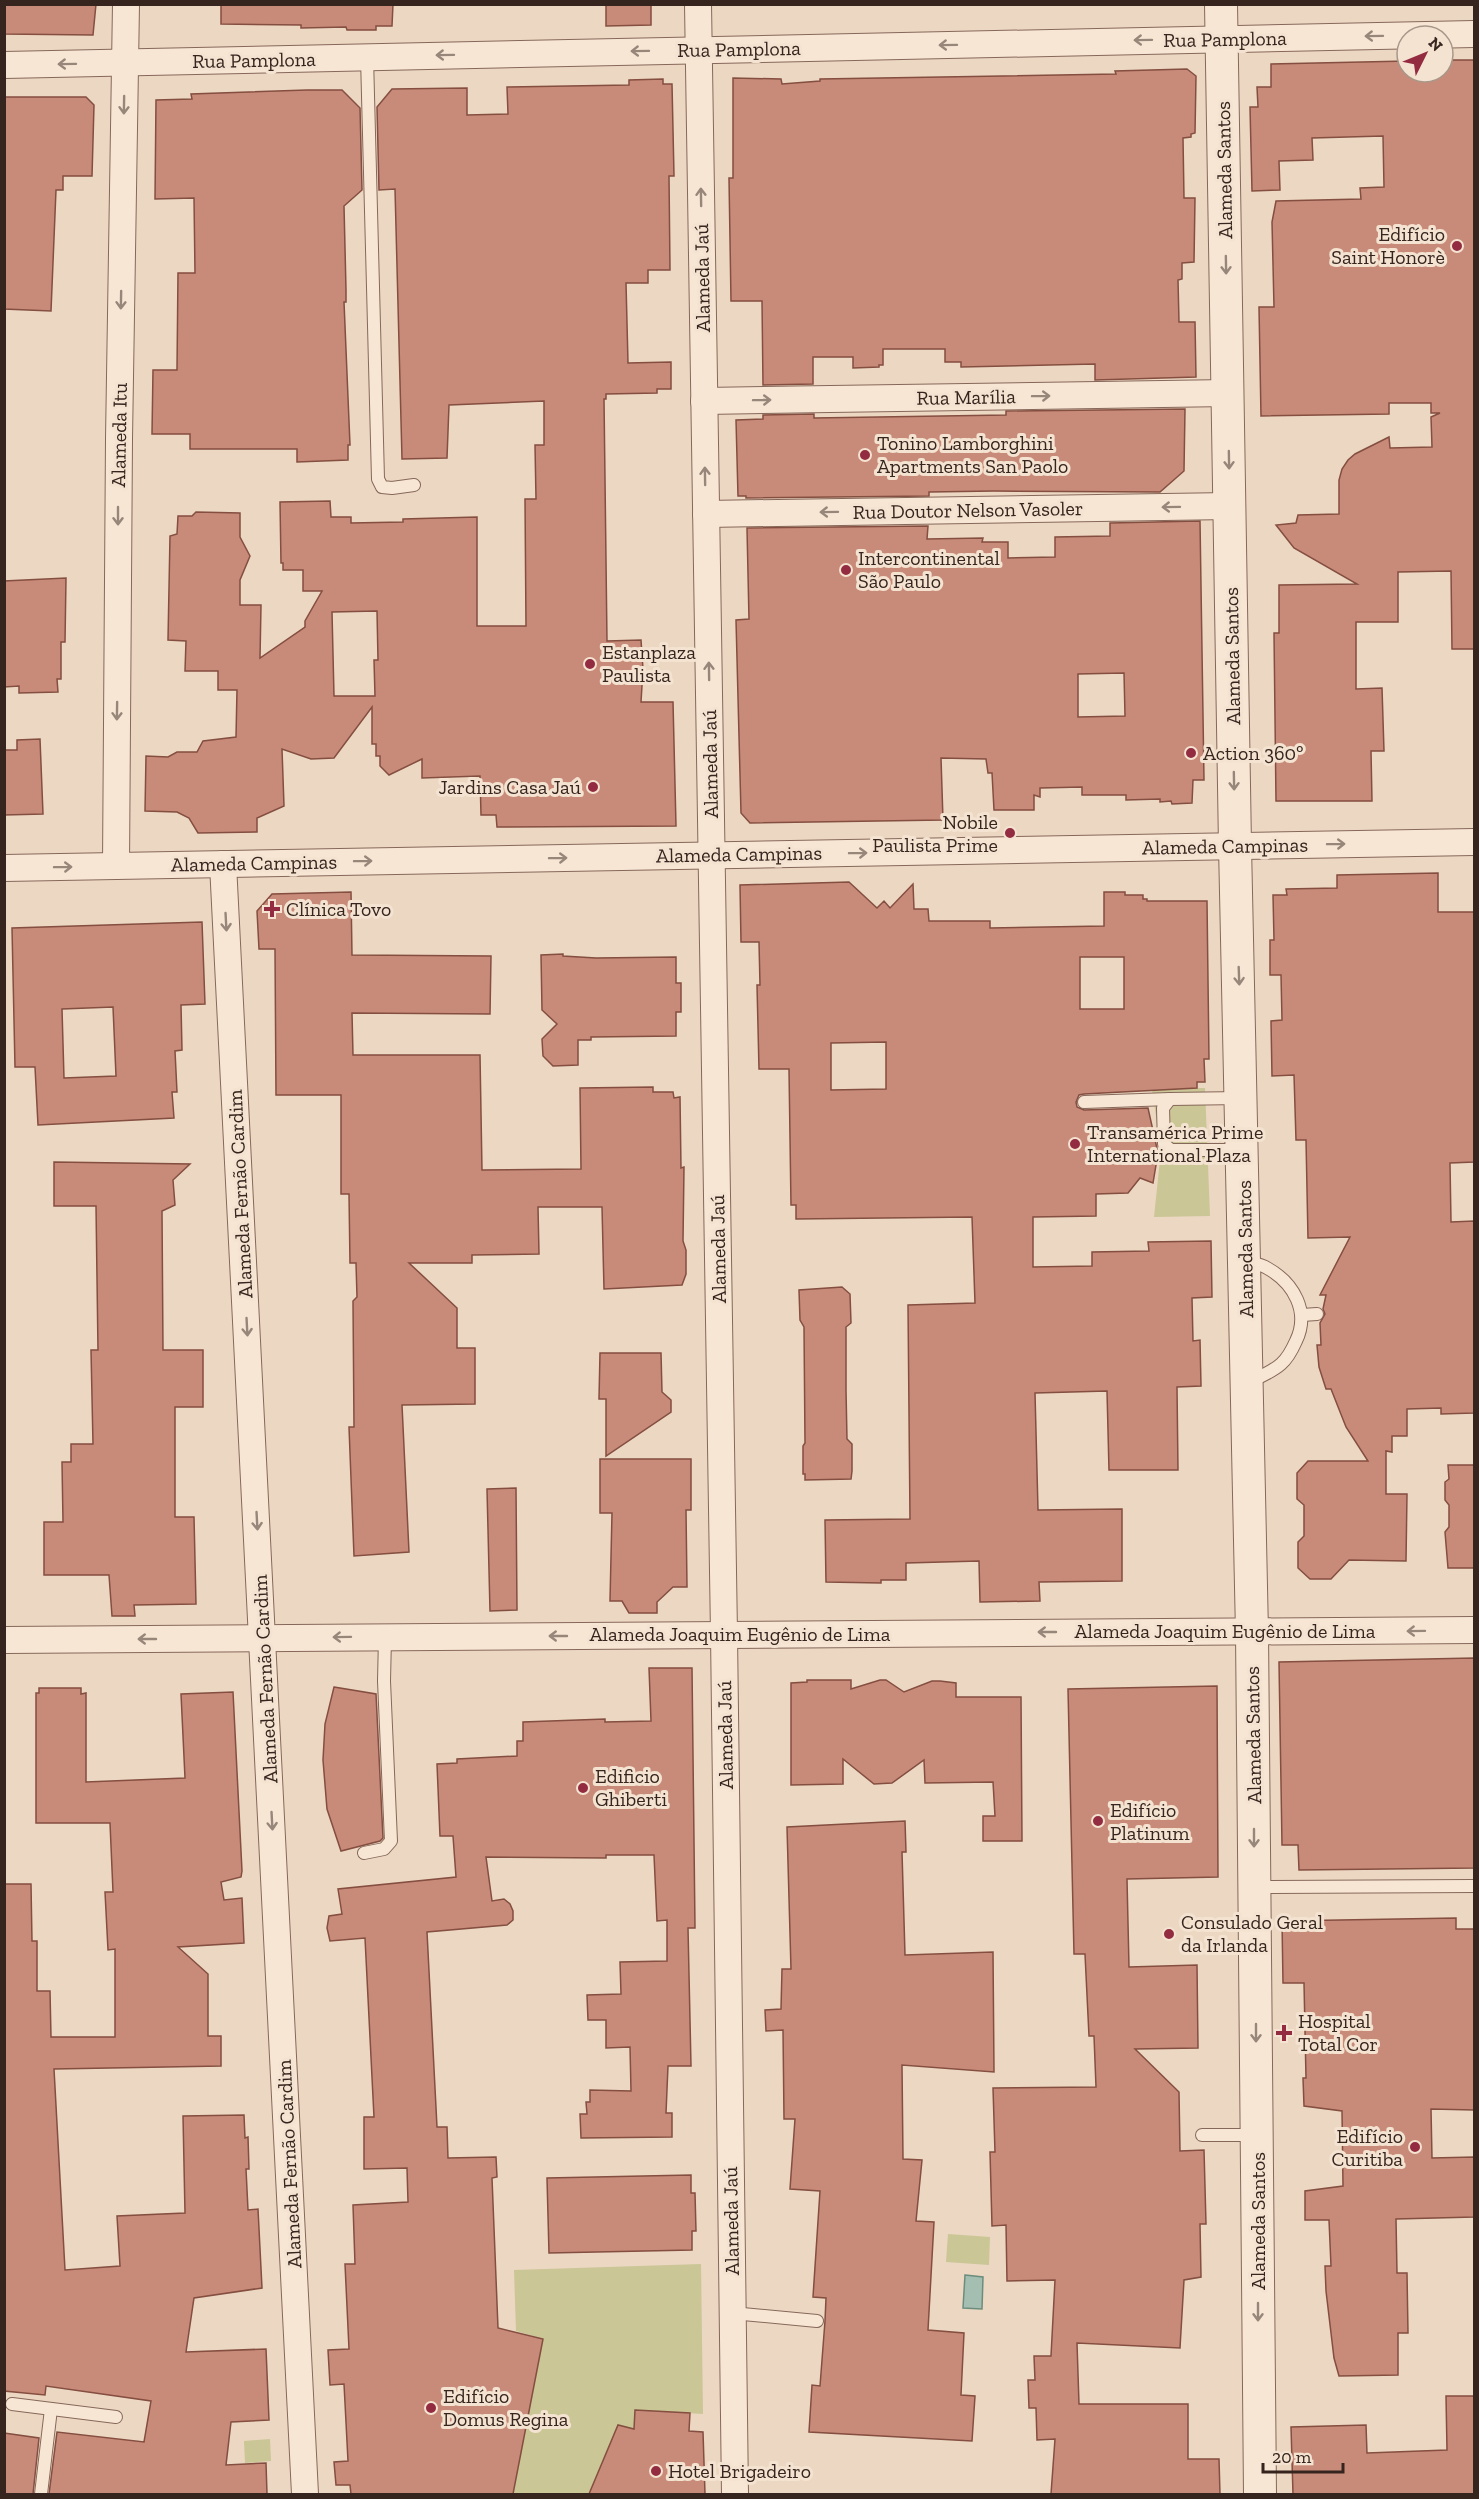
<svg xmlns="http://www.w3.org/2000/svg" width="1479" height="2499" font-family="'Zilla Slab',serif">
<rect width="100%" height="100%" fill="#ecd7c2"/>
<g fill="#cac696">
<polygon points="1205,1088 1210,1216 1154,1217 1161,1150 1152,1089"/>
<polygon points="948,2234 990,2237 989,2265 946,2262"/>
<polygon points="701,2264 703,2414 635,2410 634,2429 618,2426 589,2494 513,2494 543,2339 516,2331 514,2270"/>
<polygon points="270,2439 271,2461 245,2463 244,2441"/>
</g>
<polygon fill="#a4bfb2" stroke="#6c8d7e" stroke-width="1.5" points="965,2275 983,2277 982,2309 963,2308"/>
<g fill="#c98b79" stroke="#844e40" stroke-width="1.5" fill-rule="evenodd">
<polygon points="4,4 96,4 93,35 4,34"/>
<polygon points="221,4 393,4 392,26 376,26 376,30 347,30 346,27 301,28 301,25 221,24"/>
<polygon points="606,4 651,4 651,25 606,26"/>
<polygon points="1443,60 1474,60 1474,649 1452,649 1451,571 1398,572 1398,622 1356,622 1356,689 1382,688 1384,751 1371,751 1372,801 1276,801 1274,633 1279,633 1279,585 1357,584 1294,548 1276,525 1296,523 1298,515 1339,514 1339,480 1342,469 1348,460 1355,454 1389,437 1390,448 1432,447 1431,417 1440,413 1431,413 1431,403 1389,403 1389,414 1261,416 1259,307 1274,307 1272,222 1276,201 1361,199 1360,188 1384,187 1383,136 1312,138 1313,160 1279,161 1280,190 1252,191 1250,107 1258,107 1257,87 1271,87 1271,64 1407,61 1407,72 1443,72"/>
<polygon points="1187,69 1196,76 1195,133 1191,134 1191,137 1183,138 1184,198 1195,198 1194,262 1182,263 1182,279 1178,280 1179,322 1195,322 1196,377 1095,380 1095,364 961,367 961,362 945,362 945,349 883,349 883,365 879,365 879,367 853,368 853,357 813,357 813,384 763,385 762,301 731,301 729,178 733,178 733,78 781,79 782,84 820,81 820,79 1116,74 1115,71"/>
<path d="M 663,79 L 663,84 L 672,84 L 674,176 L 669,176 L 670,270 L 648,270 L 648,283 L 626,283 L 628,363 L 671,362 L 671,389 L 657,389 L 657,393 L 606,394 L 606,399 L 604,399 L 607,641 L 641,640 L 643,669 L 641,702 L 673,702 L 676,826 L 497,827 L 496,815 L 481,815 L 480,776 L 422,778 L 422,759 L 389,775 L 380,766 L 380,756 L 376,756 L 376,744 L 372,744 L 372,707 L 334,758 L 311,759 L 282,749 L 284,806 L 257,818 L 257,832 L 198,833 L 189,818 L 177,812 L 145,811 L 146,756 L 168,757 L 177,752 L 197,752 L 203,741 L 236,737 L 237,690 L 218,690 L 218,671 L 185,671 L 186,641 L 168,640 L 170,536 L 177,534 L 178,516 L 192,516 L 196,512 L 240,513 L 240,537 L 250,556 L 240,580 L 240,605 L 261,605 L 260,658 L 305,627 L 305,621 L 322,591 L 303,591 L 303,570 L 283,570 L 283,563 L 281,563 L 280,502 L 330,501 L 331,517 L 351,517 L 351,523 L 403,522 L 403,519 L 477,517 L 477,626 L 526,626 L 525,499 L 536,499 L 535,445 L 544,445 L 544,401 L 449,405 L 447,458 L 402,459 L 395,189 L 379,190 L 377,107 L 392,89 L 467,88 L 467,115 L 508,114 L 507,87 L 629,85 L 629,80 ZM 377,611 L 378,660 L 374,660 L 375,696 L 334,696 L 332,612 Z"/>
<polygon points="307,90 342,90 360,108 362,190 344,206 346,290 346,302 344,302 350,445 348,445 348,460 297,462 297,449 190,449 190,434 152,434 153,370 177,370 178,273 195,273 194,198 155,199 156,100 192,99 191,94"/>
<polygon points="4,97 86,97 94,105 92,176 63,176 63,190 56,190 51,311 4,309"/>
<polygon points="1185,409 1184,471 1160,492 994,491 929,492 929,496 746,498 746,496 738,496 736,420 763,419 763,415 814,414 814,418 1006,415 1006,411"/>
<path d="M 1200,521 L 1204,780 L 1193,780 L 1192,803 L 1172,804 L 1171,801 L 1160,802 L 1160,799 L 1126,800 L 1126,795 L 1082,795 L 1082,787 L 1040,788 L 1040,797 L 1034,795 L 1034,810 L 994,810 L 992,773 L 988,773 L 986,759 L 941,758 L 943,820 L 750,823 L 741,813 L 736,620 L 749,619 L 747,528 L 928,526 L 927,539 L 983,538 L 982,542 L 1008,542 L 1008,558 L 1055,557 L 1055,537 L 1110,536 L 1110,523 ZM 1124,673 L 1125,716 L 1078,717 L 1078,674 Z"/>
<polygon points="66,578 65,642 61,642 61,679 57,679 58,692 19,693 19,686 4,687 4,581"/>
<polygon points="40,739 43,814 4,815 4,750 17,750 17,740"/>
<polygon points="1438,873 1438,912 1474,912 1474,1162 1450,1163 1451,1222 1474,1221 1474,1413 1441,1414 1441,1408 1407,1409 1407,1436 1392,1436 1392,1452 1386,1451 1386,1494 1407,1494 1406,1561 1349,1560 1331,1579 1310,1579 1298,1568 1298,1542 1304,1536 1304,1505 1297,1499 1297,1473 1308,1461 1368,1461 1346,1427 1331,1389 1326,1389 1319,1367 1317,1345 1321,1345 1320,1323 1325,1314 1323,1309 1326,1295 1320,1295 1350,1237 1308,1238 1306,1140 1296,1140 1294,1075 1272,1076 1271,1021 1282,1020 1281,975 1270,975 1270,940 1274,940 1273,895 1287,895 1286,889 1337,888 1337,875"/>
<path d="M 849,882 L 877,908 L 884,901 L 890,908 L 913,884 L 914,909 L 928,909 L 929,921 L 990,921 L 990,928 L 1104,926 L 1104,892 L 1125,892 L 1125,895 L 1143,895 L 1143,899 L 1147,899 L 1147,901 L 1207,901 L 1209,1059 L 1204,1059 L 1205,1082 L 1197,1082 L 1197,1088 L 1084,1094 L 1079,1095 L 1076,1102 L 1077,1107 L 1084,1110 L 1148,1108 L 1158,1153 L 1153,1183 L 1140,1178 L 1128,1193 L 1096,1194 L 1096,1216 L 1033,1217 L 1033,1267 L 1092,1266 L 1092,1252 L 1149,1251 L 1148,1242 L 1211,1241 L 1212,1297 L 1192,1298 L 1193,1341 L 1200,1340 L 1201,1386 L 1177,1387 L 1178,1470 L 1109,1470 L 1107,1391 L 1035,1393 L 1038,1510 L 1122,1509 L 1122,1581 L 1039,1582 L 1040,1601 L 980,1602 L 979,1561 L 906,1563 L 906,1580 L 881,1580 L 881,1583 L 826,1582 L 825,1520 L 910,1519 L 908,1305 L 975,1303 L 972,1217 L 796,1219 L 796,1205 L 791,1205 L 789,1069 L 759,1069 L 757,985 L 760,985 L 759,942 L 741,942 L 740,885 ZM 1080,957 L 1124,957 L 1124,1009 L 1080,1009 ZM 886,1042 L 886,1089 L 831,1090 L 831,1043 Z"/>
<polygon points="351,892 352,955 491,956 490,1014 352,1013 353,1055 480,1055 482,1170 581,1169 580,1088 653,1087 653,1092 673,1092 674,1098 680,1097 681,1168 684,1167 683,1241 686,1250 686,1274 682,1285 604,1289 602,1207 538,1207 539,1254 472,1255 472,1263 409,1263 457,1308 457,1348 475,1348 475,1404 402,1405 409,1552 354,1556 349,1427 354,1427 353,1301 357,1297 356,1263 350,1263 349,1194 341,1194 341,1095 276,1095 275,949 259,949 257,911 272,894"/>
<path d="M 202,922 L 205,1004 L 181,1005 L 182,1050 L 175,1051 L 177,1092 L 172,1092 L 174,1118 L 38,1125 L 35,1067 L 15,1067 L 12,928 ZM 113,1007 L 116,1076 L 64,1078 L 62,1009 Z"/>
<polygon points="563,954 563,956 596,958 676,957 676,983 681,983 681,1012 676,1012 676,1036 591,1037 591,1040 578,1040 578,1065 553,1066 543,1056 542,1039 557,1024 542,1010 541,955"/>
<polygon points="54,1162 190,1164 173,1180 175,1205 162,1211 163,1350 203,1350 203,1407 175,1407 175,1517 194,1517 196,1604 134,1605 135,1616 112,1616 109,1575 44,1575 44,1522 63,1522 62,1462 71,1462 71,1444 93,1444 91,1350 98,1350 96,1206 54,1206"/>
<polygon points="842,1287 850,1294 851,1323 846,1327 846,1390 847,1439 852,1444 852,1471 851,1479 805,1480 805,1474 803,1474 803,1446 805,1443 804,1327 800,1320 799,1290"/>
<polygon points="600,1353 661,1353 662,1392 671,1400 671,1412 606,1456 606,1399 599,1399"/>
<polygon points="600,1459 691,1459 691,1510 686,1510 687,1587 673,1587 657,1602 657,1613 629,1613 622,1601 610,1601 612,1513 600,1513"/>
<polygon points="1448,1465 1474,1465 1474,1568 1448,1568 1445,1532 1449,1527 1449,1505 1445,1500 1445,1482 1449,1479"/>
<polygon points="516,1488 517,1610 490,1611 487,1489"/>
<polygon points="1474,1658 1474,1868 1299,1870 1298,1845 1282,1845 1279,1662"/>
<polygon points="649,1668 692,1668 695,1928 688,1928 691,2066 668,2066 666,2113 672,2113 672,2137 581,2138 580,2114 587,2114 586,2102 590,2102 590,2090 631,2091 630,2047 606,2048 606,2020 588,2020 587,1995 621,1994 620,1962 667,1961 667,1920 657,1921 654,1855 606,1855 606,1858 486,1857 492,1901 504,1899 510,1904 513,1911 513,1920 507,1925 427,1932 437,2127 447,2127 448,2158 496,2157 497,2177 492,2178 498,2328 543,2339 513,2494 351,2494 350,2485 336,2485 334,2462 348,2461 345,2403 344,2384 330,2385 328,2350 349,2349 345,2264 355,2264 353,2205 408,2202 407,2168 364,2169 364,2117 374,2117 365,1938 330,1941 327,1928 329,1916 342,1914 338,1889 456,1877 453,1836 440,1836 437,1764 457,1763 457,1759 517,1756 517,1741 523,1741 523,1722 605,1719 605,1722 651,1721"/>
<polygon points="807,1680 851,1680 851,1689 880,1680 886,1680 904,1692 932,1681 940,1681 956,1683 956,1697 1021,1697 1022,1841 983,1841 983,1816 995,1816 993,1782 925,1783 924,1760 892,1783 874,1784 843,1759 843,1784 791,1785 791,1683 807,1682"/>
<polygon points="1217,1686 1218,1877 1127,1879 1129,1967 1197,1965 1198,2048 1135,2049 1179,2092 1180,2151 1204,2150 1206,2224 1200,2224 1201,2277 1184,2280 1180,2348 1077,2343 1079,2404 1188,2404 1188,2459 1219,2459 1220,2494 1051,2494 1055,2439 1037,2440 1036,2408 1029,2408 1028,2380 1035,2380 1034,2356 1051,2356 1055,2280 1007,2281 1006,2225 992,2226 990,2152 995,2152 993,2088 1096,2087 1094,2036 1089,2036 1085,1954 1074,1954 1068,1689"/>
<polygon points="334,1687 376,1694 383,1838 380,1841 341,1851 327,1809 323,1760 325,1724"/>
<polygon points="39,1688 81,1688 81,1694 86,1693 86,1782 185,1778 181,1694 233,1692 242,1871 241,1877 221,1882 224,1900 242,1898 244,1943 178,1947 208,1974 208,2036 221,2036 221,2066 54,2069 65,2270 120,2266 117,2216 185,2213 183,2116 244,2115 245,2138 248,2137 249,2169 246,2169 248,2210 258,2209 262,2288 194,2298 186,2352 266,2349 269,2420 231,2422 226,2465 266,2463 267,2494 49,2494 57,2432 144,2442 151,2401 46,2386 45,2395 4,2391 4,1884 31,1884 32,1941 37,1941 37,1991 50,1991 51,2037 115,2037 115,1949 108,1950 105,1892 113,1892 110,1823 36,1823 36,1693 39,1693"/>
<polygon points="905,1821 906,1852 902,1852 905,1955 993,1952 994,2072 902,2065 903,2159 922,2160 916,2221 934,2222 928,2330 964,2333 961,2395 975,2396 972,2441 809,2432 812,2385 820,2386 825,2321 826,2298 813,2297 820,2191 790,2189 795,2119 784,2119 783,2030 766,2031 765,2010 781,2009 782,1969 791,1969 787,1827"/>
<polygon points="1456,1918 1456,1929 1474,1929 1474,2110 1431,2109 1432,2158 1474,2157 1474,2217 1396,2219 1397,2273 1407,2273 1408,2333 1398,2333 1398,2375 1339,2376 1334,2358 1326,2291 1325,2266 1331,2266 1329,2220 1305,2220 1305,2191 1343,2186 1342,2111 1304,2106 1303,2078 1306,2078 1304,1983 1283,1983 1282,1921"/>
<polygon points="691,2175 691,2193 695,2193 696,2231 692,2231 692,2250 549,2253 547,2178"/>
<polygon points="1446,2396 1474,2396 1474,2494 1293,2494 1291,2427 1366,2425 1367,2453 1447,2450"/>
<polygon points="635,2410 690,2413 689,2431 703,2432 705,2494 589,2494 618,2425 634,2429"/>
<polygon points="4,2433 39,2438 33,2494 4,2494"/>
</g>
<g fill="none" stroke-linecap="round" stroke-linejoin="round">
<g stroke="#86685a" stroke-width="14">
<g id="service">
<polyline points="367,57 378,479 382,487 392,488 414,485"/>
<polyline points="1084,1102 1170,1099"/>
<polyline points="1241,1150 1171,1150 1164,1144 1163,1108 1170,1099 1241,1098"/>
<path d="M 1245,1261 C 1252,1263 1261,1264 1267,1268 C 1294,1283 1310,1312 1296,1341 C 1292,1350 1288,1358 1281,1364 C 1272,1372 1260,1377 1249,1382"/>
<polyline points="1302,1315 1317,1314"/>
<polyline points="364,1853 384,1849 391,1841 384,1681 385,1637"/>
<polyline points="1256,1887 1474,1886"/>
<polyline points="1202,2135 1256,2135"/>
<polyline points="732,2313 817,2321"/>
<polyline points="12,2404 116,2417"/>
<polyline points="41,2494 51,2409"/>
</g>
</g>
<g stroke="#86685a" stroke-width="28">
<g id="minor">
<polyline points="698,4 724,1634 735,2494"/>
<polyline points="4,65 1474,34"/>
<polyline points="704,401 1228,393"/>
<polyline points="706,514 1230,506"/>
<polyline points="223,864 305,2494"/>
<polyline points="116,866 119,439 126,4"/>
<polyline points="4,868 1474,842"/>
<polyline points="4,1640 1474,1630"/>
</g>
</g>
<g stroke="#86685a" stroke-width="34">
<polyline id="tertiary" points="1221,4 1235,846 1252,1633 1260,2494"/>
</g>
<use href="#service" stroke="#f8e6d5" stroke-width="12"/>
<use href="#minor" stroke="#f8e6d5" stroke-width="26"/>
<use href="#tertiary" stroke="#f8e6d5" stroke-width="32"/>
</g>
<defs><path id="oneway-shaft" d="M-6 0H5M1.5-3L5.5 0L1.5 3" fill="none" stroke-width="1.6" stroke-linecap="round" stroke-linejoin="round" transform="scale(1.5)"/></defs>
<g stroke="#97867a">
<use href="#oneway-shaft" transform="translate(1374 36) rotate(179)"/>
<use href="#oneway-shaft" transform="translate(1143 40) rotate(179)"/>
<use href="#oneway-shaft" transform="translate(948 45) rotate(179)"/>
<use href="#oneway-shaft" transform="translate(640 51) rotate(179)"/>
<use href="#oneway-shaft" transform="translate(445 55) rotate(179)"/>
<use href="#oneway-shaft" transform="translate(67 64) rotate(179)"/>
<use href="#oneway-shaft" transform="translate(124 105) rotate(91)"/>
<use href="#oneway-shaft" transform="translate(701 197) rotate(-91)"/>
<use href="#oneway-shaft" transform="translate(1226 265) rotate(89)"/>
<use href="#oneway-shaft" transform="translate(121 300) rotate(91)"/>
<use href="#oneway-shaft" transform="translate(1041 396) rotate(-1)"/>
<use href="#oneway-shaft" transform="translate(762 400) rotate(-1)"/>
<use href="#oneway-shaft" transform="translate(1229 460) rotate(89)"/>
<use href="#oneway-shaft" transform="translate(705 476) rotate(-91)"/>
<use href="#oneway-shaft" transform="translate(1171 507) rotate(179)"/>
<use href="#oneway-shaft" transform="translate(829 512) rotate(179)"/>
<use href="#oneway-shaft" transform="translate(118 516) rotate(90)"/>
<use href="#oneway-shaft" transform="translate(709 671) rotate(-91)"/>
<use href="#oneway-shaft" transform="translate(117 711) rotate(91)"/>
<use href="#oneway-shaft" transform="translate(1234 781) rotate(89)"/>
<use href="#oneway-shaft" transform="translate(1336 844) rotate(-1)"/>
<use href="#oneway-shaft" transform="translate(858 853) rotate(-1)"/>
<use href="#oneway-shaft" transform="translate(558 858) rotate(-1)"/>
<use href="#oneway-shaft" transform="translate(363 861) rotate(-1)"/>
<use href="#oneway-shaft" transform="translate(63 867) rotate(-1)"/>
<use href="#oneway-shaft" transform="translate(226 922) rotate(87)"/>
<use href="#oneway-shaft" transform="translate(1239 976) rotate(88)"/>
<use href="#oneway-shaft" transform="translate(247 1327) rotate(87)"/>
<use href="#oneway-shaft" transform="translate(257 1521) rotate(87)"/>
<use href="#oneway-shaft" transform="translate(1416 1631) rotate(179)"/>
<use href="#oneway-shaft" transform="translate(1047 1632) rotate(180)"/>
<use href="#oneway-shaft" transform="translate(558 1636) rotate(180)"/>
<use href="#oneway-shaft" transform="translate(342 1637) rotate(179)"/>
<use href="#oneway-shaft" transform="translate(147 1639) rotate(180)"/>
<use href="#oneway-shaft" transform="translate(272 1821) rotate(87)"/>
<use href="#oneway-shaft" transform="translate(1254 1838) rotate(90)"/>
<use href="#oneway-shaft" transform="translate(1256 2033) rotate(90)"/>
<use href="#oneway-shaft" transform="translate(1258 2312) rotate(90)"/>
</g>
<g fill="#932c41" stroke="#f4e3d1" stroke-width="2">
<circle cx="1457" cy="246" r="6"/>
<circle cx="865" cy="455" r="6"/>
<circle cx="846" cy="570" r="6"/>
<circle cx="590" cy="664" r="6"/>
<circle cx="1191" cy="753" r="6"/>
<circle cx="593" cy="787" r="6"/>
<circle cx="1010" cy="833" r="6"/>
<path d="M269 900h6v6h6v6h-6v6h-6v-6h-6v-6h6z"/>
<circle cx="1075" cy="1144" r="6"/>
<circle cx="583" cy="1788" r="6"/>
<circle cx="1098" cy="1821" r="6"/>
<circle cx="1169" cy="1934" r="6"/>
<path d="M1281 2024h6v6h6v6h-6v6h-6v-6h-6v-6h6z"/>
<circle cx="1415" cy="2147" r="6"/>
<circle cx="431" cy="2408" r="6"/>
<circle cx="656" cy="2471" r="6"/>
</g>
<g text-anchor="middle" stroke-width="6" stroke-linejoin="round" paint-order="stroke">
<g font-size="20" fill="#36251e" stroke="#f4e3d1">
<text transform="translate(1225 39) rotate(-1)" y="7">Rua Pamplona</text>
<text transform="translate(739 49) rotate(-1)" y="7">Rua Pamplona</text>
<text transform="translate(254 60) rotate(-1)" y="7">Rua Pamplona</text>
<text transform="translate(1224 170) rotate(-91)" y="7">Alameda Santos</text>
<text transform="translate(702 278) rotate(-91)" y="7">Alameda Jaú</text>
<text transform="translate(966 397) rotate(-1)" y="7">Rua Marília</text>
<text transform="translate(119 435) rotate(-89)" y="7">Alameda Itu</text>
<text transform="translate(968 510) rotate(-1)" y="7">Rua Doutor Nelson Vasoler</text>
<text transform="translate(1232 656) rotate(-91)" y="7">Alameda Santos</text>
<text transform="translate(710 764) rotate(-91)" y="7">Alameda Jaú</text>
<text transform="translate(1225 846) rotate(-1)" y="7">Alameda Campinas</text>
<text transform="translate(739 854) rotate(-1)" y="7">Alameda Campinas</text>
<text transform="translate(254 863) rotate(-1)" y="7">Alameda Campinas</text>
<text transform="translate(240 1194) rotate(-93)" y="7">Alameda Fernão Cardim</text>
<text transform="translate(718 1249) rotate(-91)" y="7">Alameda Jaú</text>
<text transform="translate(1245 1249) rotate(-91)" y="7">Alameda Santos</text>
<text x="1225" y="1638">Alameda Joaquim Eugênio de Lima</text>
<text x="740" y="1641">Alameda Joaquim Eugênio de Lima</text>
<text transform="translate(265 1679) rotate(-93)" y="7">Alameda Fernão Cardim</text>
<text transform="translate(725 1735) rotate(-91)" y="7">Alameda Jaú</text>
<text transform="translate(1253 1735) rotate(-91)" y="7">Alameda Santos</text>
<text transform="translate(289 2164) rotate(-93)" y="7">Alameda Fernão Cardim</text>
<text transform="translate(731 2221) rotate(-91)" y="7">Alameda Jaú</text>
<text transform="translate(1258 2221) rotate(-90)" y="7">Alameda Santos</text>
</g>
<g font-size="20" fill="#36251e" stroke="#f4e3d1" text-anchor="start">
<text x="1445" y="241" text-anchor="end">Edifício<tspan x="1445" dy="23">Saint Honorè</tspan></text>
<text x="877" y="450">Tonino Lamborghini<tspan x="877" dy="23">Apartments San Paolo</tspan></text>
<text x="858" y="565">Intercontinental<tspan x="858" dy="23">São Paulo</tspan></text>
<text x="602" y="659">Estanplaza<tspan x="602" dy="23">Paulista</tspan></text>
<text x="1203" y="760">Action 360º</text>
<text x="581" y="794" text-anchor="end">Jardins Casa Jaú</text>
<text x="998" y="829" text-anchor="end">Nobile<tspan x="998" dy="23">Paulista Prime</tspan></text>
<text x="286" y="916">Clínica Tovo</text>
<text x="1087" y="1139">Transamérica Prime<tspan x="1087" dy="23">International Plaza</tspan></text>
<text x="595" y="1783">Edificio<tspan x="595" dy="23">Ghiberti</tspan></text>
<text x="1110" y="1817">Edifício<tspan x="1110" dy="23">Platinum</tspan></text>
<text x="1181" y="1929">Consulado Geral<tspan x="1181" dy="23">da Irlanda</tspan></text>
<text x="1298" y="2028">Hospital<tspan x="1298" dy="23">Total Cor</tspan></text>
<text x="1403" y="2143" text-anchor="end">Edifício<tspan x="1403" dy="23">Curitiba</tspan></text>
<text x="443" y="2403">Edifício<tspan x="443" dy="23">Domus Regina</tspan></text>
<text x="668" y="2478">Hotel Brigadeiro</text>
</g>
</g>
<rect width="1479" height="2499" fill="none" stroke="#36251e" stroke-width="12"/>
<g transform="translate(1425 54) rotate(47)"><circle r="28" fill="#f4e3d1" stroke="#a89789" stroke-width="1.5"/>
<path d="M0-4.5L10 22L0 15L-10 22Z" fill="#932c41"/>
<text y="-9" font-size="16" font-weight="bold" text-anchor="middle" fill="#36251e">N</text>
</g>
<path d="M1263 2463v9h80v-9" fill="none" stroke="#36251e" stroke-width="3"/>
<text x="1272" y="2463" font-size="18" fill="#36251e" stroke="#f4e3d1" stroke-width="4.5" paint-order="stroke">20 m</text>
</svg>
